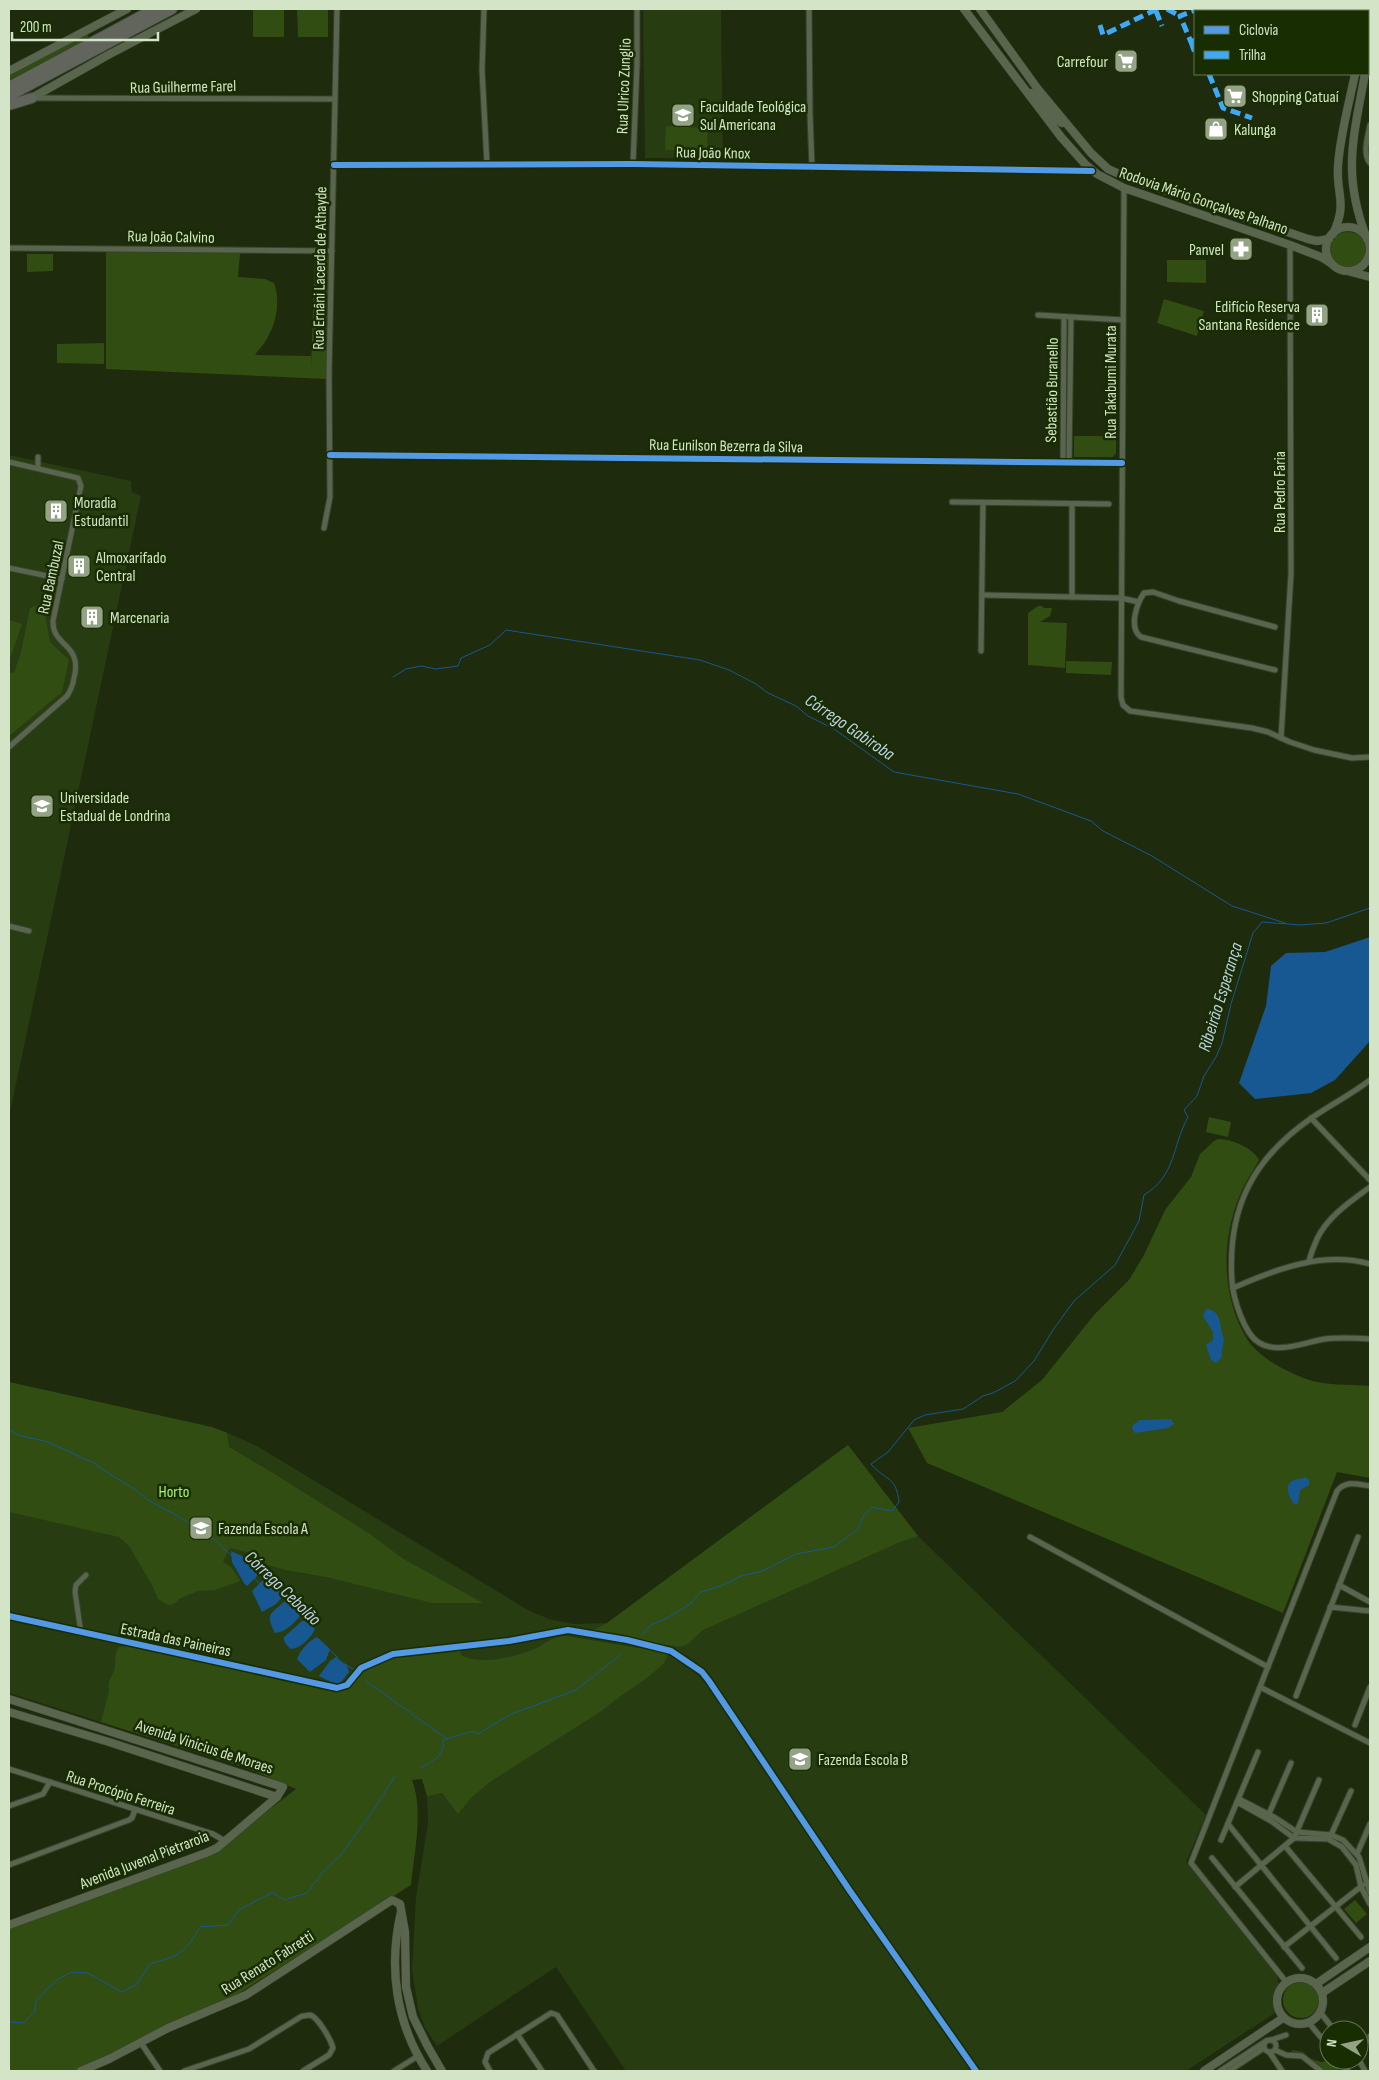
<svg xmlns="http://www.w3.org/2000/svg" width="1379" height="2080" font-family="'Sofia Sans Condensed',sans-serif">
<rect width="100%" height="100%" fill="#1e2b0d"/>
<g fill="#273c10">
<polygon points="643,9 721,9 723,158 645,158"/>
<polygon points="9,455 131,481 132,492 141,496 9,1117"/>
<polygon points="9,1382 221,1430 257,1446 528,1610 549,1619 573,1624 607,1623 848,1445 918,1536 1206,1815 1186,1862 1276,1973 1279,1985 1273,2001 1275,2013 1186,2071 626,2071 556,1967 437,2046 425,2028 418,2009 412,1969 416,1897 428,1823 427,1796 422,1779 246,1768 9,1693"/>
</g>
<g fill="#314d12">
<rect x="253" y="9" width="31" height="28"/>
<polygon points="297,9 328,9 328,37 298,37"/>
<polygon points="88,33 89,41 9,84 9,76"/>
<polygon points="666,126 708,128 707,152 665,150"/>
<circle cx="1348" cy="250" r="18"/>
<path d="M 106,250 L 240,253 L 238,277 L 265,279 L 274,283 C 281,302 276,325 265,342 C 262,347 258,350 255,355 L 311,356 L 311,366 L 315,255 L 330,255 L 326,379 L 106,369 Z"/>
<polygon points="27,254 53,254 53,271 27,272"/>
<polygon points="1167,260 1206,260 1206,283 1167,282"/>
<polygon points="1164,299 1204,311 1197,336 1157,323"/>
<polygon points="104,343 104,364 57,363 57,344"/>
<polygon points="1074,436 1116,436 1116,453 1113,457 1074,457"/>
<polygon points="43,602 50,642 69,660 62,692 9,736 9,672 14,673 21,652 30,608"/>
<polygon points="1038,606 1042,606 1044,608 1052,608 1050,616 1040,622 1067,623 1065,668 1028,665 1028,613"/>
<polygon points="9,620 22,624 9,662"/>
<polygon points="1066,661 1112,662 1111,675 1066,673"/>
<polygon points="1209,1117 1231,1122 1228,1137 1206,1132"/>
<path d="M 1218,1139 C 1232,1139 1253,1148 1259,1160 C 1252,1173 1243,1185 1238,1200 C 1221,1244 1222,1298 1247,1339 C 1259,1358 1286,1371 1306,1379 C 1325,1386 1350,1384 1370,1386 L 1370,1478 L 1337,1472 L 1283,1613 L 927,1463 L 908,1428 L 1002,1412 L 1042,1380 L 1094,1315 L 1129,1280 L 1144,1255 L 1165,1210 L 1191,1177 L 1200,1154 L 1214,1141 Z"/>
<polygon points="9,1382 212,1427 227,1433 229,1447 273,1473 370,1534 402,1558 483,1603 432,1603 326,1577 285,1570 268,1565 250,1553 231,1548 228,1551 223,1562 231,1567 240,1580 238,1582 215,1590 198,1591 181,1598 174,1604 168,1605 158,1599 153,1587 129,1546 119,1537 9,1512"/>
<polygon points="848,1445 918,1536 898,1543 703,1630 688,1644 680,1647 588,1633 607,1623"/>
<path d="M 566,1636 L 668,1653 C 667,1658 665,1663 661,1666 C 644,1682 621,1694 603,1710 L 490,1782 L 471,1798 L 458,1814 L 442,1793 L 427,1796 L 422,1779 L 412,1780 C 424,1812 414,1852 411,1885 L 233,1997 L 140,2039 L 78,2070 L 9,2071 L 9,1928 L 218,1849 L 296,1789 L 246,1768 L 101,1722 L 109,1691 C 107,1682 111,1678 114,1671 C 117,1663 113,1654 119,1647 L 128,1646 L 339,1691 C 353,1687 362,1671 376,1663 C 397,1651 435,1652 460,1649 L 461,1655 C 480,1666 515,1657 534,1649 C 548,1643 549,1637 566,1636 Z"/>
<polygon points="1355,1900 1367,1914 1356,1923 1344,1909"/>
<circle cx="1301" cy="2000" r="18"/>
<polygon points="1292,2050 1303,2052 1311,2059 1321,2062 1335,2060 1340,2066 1338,2071 1325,2071 1304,2055 1292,2053"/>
</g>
<g fill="#175892">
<polygon points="1370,937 1370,1041 1335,1080 1311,1093 1255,1099 1239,1083 1266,1006 1271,966 1286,953 1325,952"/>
<path d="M 1206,1309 C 1218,1310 1220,1319 1221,1329 C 1222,1333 1224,1338 1224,1341 C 1223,1347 1221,1350 1222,1357 L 1216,1363 L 1211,1360 L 1206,1345 L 1213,1340 L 1213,1332 L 1203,1316 Z"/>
<polygon points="1171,1419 1174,1424 1168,1428 1135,1433 1132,1428 1133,1425 1140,1420"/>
<path d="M 1305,1477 L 1309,1480 L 1309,1485 L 1300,1490 L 1298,1503 L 1295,1505 C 1291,1500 1283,1487 1292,1481 C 1296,1479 1302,1479 1305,1477 Z"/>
<polygon points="231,1551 261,1565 260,1573 247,1586 244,1583 232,1562"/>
<polygon points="268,1580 284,1592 284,1595 276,1604 262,1612 252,1591 262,1581"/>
<path d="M 285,1601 L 291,1601 L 301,1615 C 294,1623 286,1632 275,1633 C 265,1613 270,1615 285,1601 Z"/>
<path d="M 302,1621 L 306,1621 L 315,1629 C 311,1638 300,1649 290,1649 L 284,1641 L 284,1637 Z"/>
<path d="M 317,1637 L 330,1649 L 326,1660 L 310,1672 L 297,1659 C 300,1650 309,1641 317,1637 Z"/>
<polygon points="336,1657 347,1666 349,1672 342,1681 337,1685 319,1676 330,1661"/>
</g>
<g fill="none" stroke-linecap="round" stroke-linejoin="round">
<g stroke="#175892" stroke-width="1">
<polyline points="393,677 406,669 421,666 436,669 458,666 461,658 490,645 506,630 700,660 729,670 756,684 768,693 796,706 808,716 834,729 894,772 1018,794 1091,821 1103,831 1152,856 1232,906 1285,923"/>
<polyline points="9,1429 18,1435 48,1442 94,1463 108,1473 136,1490 148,1500 176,1515 215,1540 232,1556"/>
<polyline points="254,1578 260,1584"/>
<path d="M 642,1635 L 651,1625 L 667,1618 L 690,1604 L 701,1592 L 723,1585 L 741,1576 L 763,1571 L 796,1554 L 834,1547 L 858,1529 L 864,1515 L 872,1507 L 892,1511 L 899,1502 C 896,1475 885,1481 871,1464 L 888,1452 L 914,1420 L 925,1415 L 963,1409 L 983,1396 L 993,1393 L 1015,1381 L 1034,1361 L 1053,1330 L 1074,1301 L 1115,1265 L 1139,1221 L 1144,1195 C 1176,1176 1172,1146 1188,1117 L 1184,1110 L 1197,1096 L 1204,1076 L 1216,1057 L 1222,1043 L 1231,1004 L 1253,933 L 1262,922 L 1300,925 L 1326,923 L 1370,908"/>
<polyline points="330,1650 338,1658"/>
<polyline points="343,1663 353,1669"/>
<polyline points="366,1681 447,1739"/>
<path d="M 421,1768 C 433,1760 445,1757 443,1740 L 473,1731 L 478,1734 L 509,1715 L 576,1690 L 620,1655"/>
<path d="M 9,2022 L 24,2023 L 35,2011 L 36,2001 L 47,1989 L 57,1980 L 71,1972 L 88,1973 L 122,1992 L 137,1984 L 150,1964 C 178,1956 186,1953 200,1927 L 228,1925 L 239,1910 L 273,1892 L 284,1900 L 307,1893 L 323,1872 L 339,1857 L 372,1812 L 395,1776"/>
</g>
<g stroke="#38422e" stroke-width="7">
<g id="street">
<polyline points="484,9 482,70 487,164"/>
<polyline points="809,9 810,114 812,168"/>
<polyline points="33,98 335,99"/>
<path d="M 1370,125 C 1368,137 1362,153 1370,163"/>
<polyline points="633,164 637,65 637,9"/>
<polyline points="334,165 633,164 1092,171"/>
<polyline points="1124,188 1121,697 1123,705 1130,711 1252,728 1268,732 1290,742 1314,750 1352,758 1370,757"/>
<polyline points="9,248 332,251"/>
<polyline points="1038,315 1123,320"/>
<polyline points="330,455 1122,463"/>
<polyline points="38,457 38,468"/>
<path d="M 9,462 L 78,478 L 81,486 L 53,621 C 52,647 83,643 74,678 C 73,685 71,690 67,696 L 9,747"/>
<polyline points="1063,463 1064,317"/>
<polyline points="1069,463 1071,318"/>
<polyline points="952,502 1109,504"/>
<polyline points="324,528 330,497 329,372 337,9"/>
<polyline points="9,568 62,579"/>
<polyline points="983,595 1121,598 1139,602"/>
<polyline points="1072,597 1072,504"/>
<path d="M 1275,627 L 1179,601 L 1153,592 L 1144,593 C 1137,603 1128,628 1141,637 L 1275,670"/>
<polyline points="981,651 983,503"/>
<polyline points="1281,738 1291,574 1290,245"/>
<polyline points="9,926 29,931"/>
<path d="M 1370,1080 C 1352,1094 1332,1104 1313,1117 C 1253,1158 1227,1208 1232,1281 C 1233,1298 1244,1333 1258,1342 C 1277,1355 1305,1342 1325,1339 C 1340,1337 1356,1338 1370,1339"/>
<polyline points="1311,1118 1370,1180"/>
<path d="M 1309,1261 C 1311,1253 1314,1246 1317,1239 C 1327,1217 1351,1201 1370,1187"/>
<path d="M 1233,1288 C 1276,1269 1323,1251 1370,1264"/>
<path d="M 1370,1486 C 1357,1484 1346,1480 1337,1491 L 1260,1687 L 1370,1743"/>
<polyline points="1030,1537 1268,1667"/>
<polyline points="1339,1585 1370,1602"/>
<polyline points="1330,1607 1370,1611"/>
<polyline points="9,1616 337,1688 347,1685 361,1668 393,1654 509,1641 568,1630 627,1640 671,1651 702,1672 709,1681 850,1891 976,2071"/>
<polyline points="81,1633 75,1592 76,1585 86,1575"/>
<polyline points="1260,1687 1191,1863 1287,1983"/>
<polyline points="1296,1696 1358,1537"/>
<polyline points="1355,1725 1370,1687"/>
<polyline points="9,1769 213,1834 225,1841"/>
<polyline points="1239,1799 1274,1817 1297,1832 1331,1835 1343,1840 1359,1857 1370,1893"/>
<polyline points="1237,1802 1271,1821 1294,1838 1328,1839 1342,1847 1356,1865 1361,1887 1370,1904"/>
<polyline points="9,1806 43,1794 50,1782"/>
<polyline points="1268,1816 1291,1763"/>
<polyline points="1228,1824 1336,1958"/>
<polyline points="1331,1835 1351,1791"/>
<polyline points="1221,1840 1258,1752"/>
<polyline points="1285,1846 1361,1937"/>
<polyline points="1357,1854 1370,1824"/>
<polyline points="1212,1858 1302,1968"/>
<polyline points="9,1865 129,1820 132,1818 135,1810"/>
<polyline points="1235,1887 1294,1838 1319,1780"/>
<polyline points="1284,1947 1363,1885"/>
<polyline points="1320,2012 1334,2030"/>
<polyline points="1309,2023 1329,2047"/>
<polyline points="517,2034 542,2071"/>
<polyline points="1370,2036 1370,2041"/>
<circle cx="1270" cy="2046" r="6"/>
<polyline points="1271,2040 1286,2035"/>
<polyline points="141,2043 160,2071"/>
<polyline points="1275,2050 1286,2055 1302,2056 1321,2071"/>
<polyline points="1270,2053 1282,2071"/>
<polyline points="1340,2060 1348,2071"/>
<polyline points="1359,2060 1365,2071"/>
<path d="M 184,2071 L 249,2049 L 302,2016 C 305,2016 308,2015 310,2015 C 318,2017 331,2040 333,2048 L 329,2055 L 303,2071"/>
<polyline points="394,2071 418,2056"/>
<polyline points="490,2071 485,2062 488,2053 551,2013 557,2015 594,2071"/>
<polyline points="1220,2071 1266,2041"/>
<polyline points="1229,2071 1264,2048"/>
</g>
</g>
<g stroke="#38422e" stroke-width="9">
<g id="secondary">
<polyline points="964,9 1061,137 1085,164 1097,174 1124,188 1290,245 1321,257 1332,264"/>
<polyline points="980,9 1037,88 1091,153 1108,169 1126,177 1308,239 1317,241 1329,239"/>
<polyline points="1367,11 1367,9"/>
<polyline points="1368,57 1370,44"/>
<polyline points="9,71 127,9"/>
<path d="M 1365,74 C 1353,139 1342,175 1367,239"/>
<polyline points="1032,93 1053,118 1062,123"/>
<polyline points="28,100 108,55 196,9"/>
<circle cx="1348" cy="249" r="22"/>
<path d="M 1333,234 C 1348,202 1336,196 1338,166 C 1340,135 1349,104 1355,74"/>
<polyline points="1351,272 1370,277"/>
<polyline points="9,1699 283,1787 277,1797 217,1848 206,1853 9,1925"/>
<polyline points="9,1712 109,1742 277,1797"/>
<path d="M 401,1912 C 388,1968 396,2023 427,2071"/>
<circle cx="1300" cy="2001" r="23"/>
<polyline points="1316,1984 1370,1947"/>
<polyline points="1322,1993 1370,1961"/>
<polyline points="81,2071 109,2059 168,2028 246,1995 392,1900 400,1904 405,1932 406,1987 413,2017 428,2047 442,2071"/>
<polyline points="1204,2071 1283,2018"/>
</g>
</g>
<g stroke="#38422e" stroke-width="12">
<g id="highway">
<polyline points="9,87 154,9"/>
<polyline points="9,96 172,9"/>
<polyline points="9,105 32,98"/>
</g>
</g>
<use href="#street" stroke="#5a654e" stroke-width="5"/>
<use href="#secondary" stroke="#5a654e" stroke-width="8"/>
<use href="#highway" stroke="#62655b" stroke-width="10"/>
<g stroke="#3fa9f5" stroke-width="5" stroke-dasharray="10 5" stroke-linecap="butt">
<polyline points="1167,9 1180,16"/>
<polyline points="1259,9 1262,11"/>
<polyline points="1156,11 1162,26"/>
<polyline points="1230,11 1232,9"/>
<polyline points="1100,25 1103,35 1157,9"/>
<polyline points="1195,40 1191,42 1180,16 1198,9"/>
<polyline points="1191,42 1195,53"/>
<polyline points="1209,74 1223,108 1252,118"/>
</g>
<g stroke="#192d03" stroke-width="9">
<g id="cycleway">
<polyline points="334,165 633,164 1092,171"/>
<polyline points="330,455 1122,463"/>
<polyline points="9,1616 337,1688 347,1685 361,1668 393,1654 509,1641 568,1630 627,1640 671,1651 702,1672 709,1681 850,1891 976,2071"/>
</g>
</g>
<use href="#cycleway" stroke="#5399e6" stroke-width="6"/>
</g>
<defs>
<g id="supermarket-square" transform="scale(1.25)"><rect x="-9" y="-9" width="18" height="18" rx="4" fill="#94a386" stroke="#192d03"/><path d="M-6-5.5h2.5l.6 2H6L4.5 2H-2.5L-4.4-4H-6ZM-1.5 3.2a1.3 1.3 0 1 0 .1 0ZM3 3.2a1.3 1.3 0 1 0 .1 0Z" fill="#fff"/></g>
<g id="university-square" transform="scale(1.25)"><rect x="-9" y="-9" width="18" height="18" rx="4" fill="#94a386" stroke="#192d03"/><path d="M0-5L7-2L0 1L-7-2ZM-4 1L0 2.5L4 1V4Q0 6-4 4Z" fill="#fff"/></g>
<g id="shop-square" transform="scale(1.25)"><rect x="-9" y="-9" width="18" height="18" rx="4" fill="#94a386" stroke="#192d03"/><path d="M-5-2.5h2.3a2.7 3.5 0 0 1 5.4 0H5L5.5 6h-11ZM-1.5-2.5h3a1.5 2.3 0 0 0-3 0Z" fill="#fff"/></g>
<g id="pharmacy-square" transform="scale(1.25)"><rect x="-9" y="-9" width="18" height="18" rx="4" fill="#94a386" stroke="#192d03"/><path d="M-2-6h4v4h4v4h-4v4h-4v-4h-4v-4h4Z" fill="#fff"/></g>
<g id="building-square" transform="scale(1.25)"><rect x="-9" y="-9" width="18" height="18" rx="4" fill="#94a386" stroke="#192d03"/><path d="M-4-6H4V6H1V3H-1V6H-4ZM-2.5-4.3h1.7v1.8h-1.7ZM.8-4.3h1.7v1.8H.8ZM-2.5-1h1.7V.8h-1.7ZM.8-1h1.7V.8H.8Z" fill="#fff"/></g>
</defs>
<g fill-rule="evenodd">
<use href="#supermarket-square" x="1126" y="61"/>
<use href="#supermarket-square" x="1235" y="96"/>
<use href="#university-square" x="683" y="115"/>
<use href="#shop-square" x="1216" y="129"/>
<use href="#pharmacy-square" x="1241" y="249"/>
<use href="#building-square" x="1317" y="315"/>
<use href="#building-square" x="56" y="511"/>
<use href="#building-square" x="79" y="566"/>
<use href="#building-square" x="92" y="617"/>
<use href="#university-square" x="42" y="806"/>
<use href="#university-square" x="201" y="1528"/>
<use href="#university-square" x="800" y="1759"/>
</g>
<g text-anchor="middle" stroke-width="5" stroke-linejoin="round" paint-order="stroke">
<g font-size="16" fill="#d3e4c7" stroke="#192d03" text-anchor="start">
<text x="1108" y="67" text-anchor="end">Carrefour</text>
<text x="1252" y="102">Shopping Catuaí</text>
<text x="700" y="112">Faculdade Teológica<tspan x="700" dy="18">Sul Americana</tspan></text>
<text x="1234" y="135">Kalunga</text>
<text x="1224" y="255" text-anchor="end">Panvel</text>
<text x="1300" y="312" text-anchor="end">Edifício Reserva<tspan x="1300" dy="18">Santana Residence</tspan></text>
<text x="74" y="508">Moradia<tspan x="74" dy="18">Estudantil</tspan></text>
<text x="96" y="563">Almoxarifado<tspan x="96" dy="18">Central</tspan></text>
<text x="110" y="623">Marcenaria</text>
<text x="60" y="803">Universidade<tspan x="60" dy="18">Estadual de Londrina</tspan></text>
<text x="218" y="1534">Fazenda Escola A</text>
<text x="818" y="1765">Fazenda Escola B</text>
</g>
<g font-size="16" fill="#d3e4c7" stroke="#192d03">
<text transform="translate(183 86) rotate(-1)" y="6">Rua Guilherme Farel</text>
<text transform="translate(623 86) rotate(-88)" y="6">Rua Ulrico Zunglio</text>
<text transform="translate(713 152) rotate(1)" y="6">Rua João Knox</text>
<text transform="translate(1204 200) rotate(19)" y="6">Rodovia Mário Gonçalves Palhano</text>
<text transform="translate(171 236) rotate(1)" y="6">Rua João Calvino</text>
<text transform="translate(319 268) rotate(-89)" y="6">Rua Ernâni Lacerda de Athayde</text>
<text transform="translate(1110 382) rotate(-90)" y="6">Rua Takabumi Murata</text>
<text transform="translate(1051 390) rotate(-89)" y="6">Sebastião Buranello</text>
<text transform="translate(726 445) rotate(1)" y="6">Rua Eunilson Bezerra da Silva</text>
<text transform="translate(1279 492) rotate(-90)" y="6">Rua Pedro Faria</text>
<text transform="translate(50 577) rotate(-78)" y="6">Rua Bambuzal</text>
<text transform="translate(176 1639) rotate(12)" y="6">Estrada das Paineiras</text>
<text transform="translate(205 1746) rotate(18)" y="6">Avenida Vinicius de Moraes</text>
<text transform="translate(121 1792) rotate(18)" y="6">Rua Procópio Ferreira</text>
<text transform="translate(144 1859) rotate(-21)" y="6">Avenida Juvenal Pietraroia</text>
<text transform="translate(267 1962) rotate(-32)" y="6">Rua Renato Fabretti</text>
</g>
<g font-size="16" fill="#adf566" stroke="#192d03">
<text x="174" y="1497">Horto</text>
</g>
<g font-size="18" font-style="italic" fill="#bdd1e7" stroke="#192d03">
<text transform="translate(850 727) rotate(34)" y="6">Córrego Gabiroba</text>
<text transform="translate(1220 997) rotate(-73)" y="6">Ribeirão Esperança</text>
<text transform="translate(283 1588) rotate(44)" y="6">Córrego Cebolão</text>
</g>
</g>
<rect width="1379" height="2080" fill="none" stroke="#d3e4c7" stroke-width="20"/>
<rect x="1194" y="10" width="175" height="65" fill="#192d03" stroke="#637651"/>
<rect x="1204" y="26" width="25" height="8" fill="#5399e6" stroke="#637651"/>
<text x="1239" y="35" font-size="15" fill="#d3e4c7">Ciclovia</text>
<rect x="1204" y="51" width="25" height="8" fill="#3fa9f5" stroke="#637651"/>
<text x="1239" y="60" font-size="15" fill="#d3e4c7">Trilha</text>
<g transform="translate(1344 2045) rotate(279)"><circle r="24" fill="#192d03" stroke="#637651"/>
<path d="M0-4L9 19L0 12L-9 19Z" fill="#94a386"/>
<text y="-8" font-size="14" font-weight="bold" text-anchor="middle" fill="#d3e4c7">N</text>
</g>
<path d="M12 32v8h146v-8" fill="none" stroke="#d3e4c7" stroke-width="2.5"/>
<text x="20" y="32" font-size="15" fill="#d3e4c7" stroke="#192d03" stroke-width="4" paint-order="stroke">200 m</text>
</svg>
